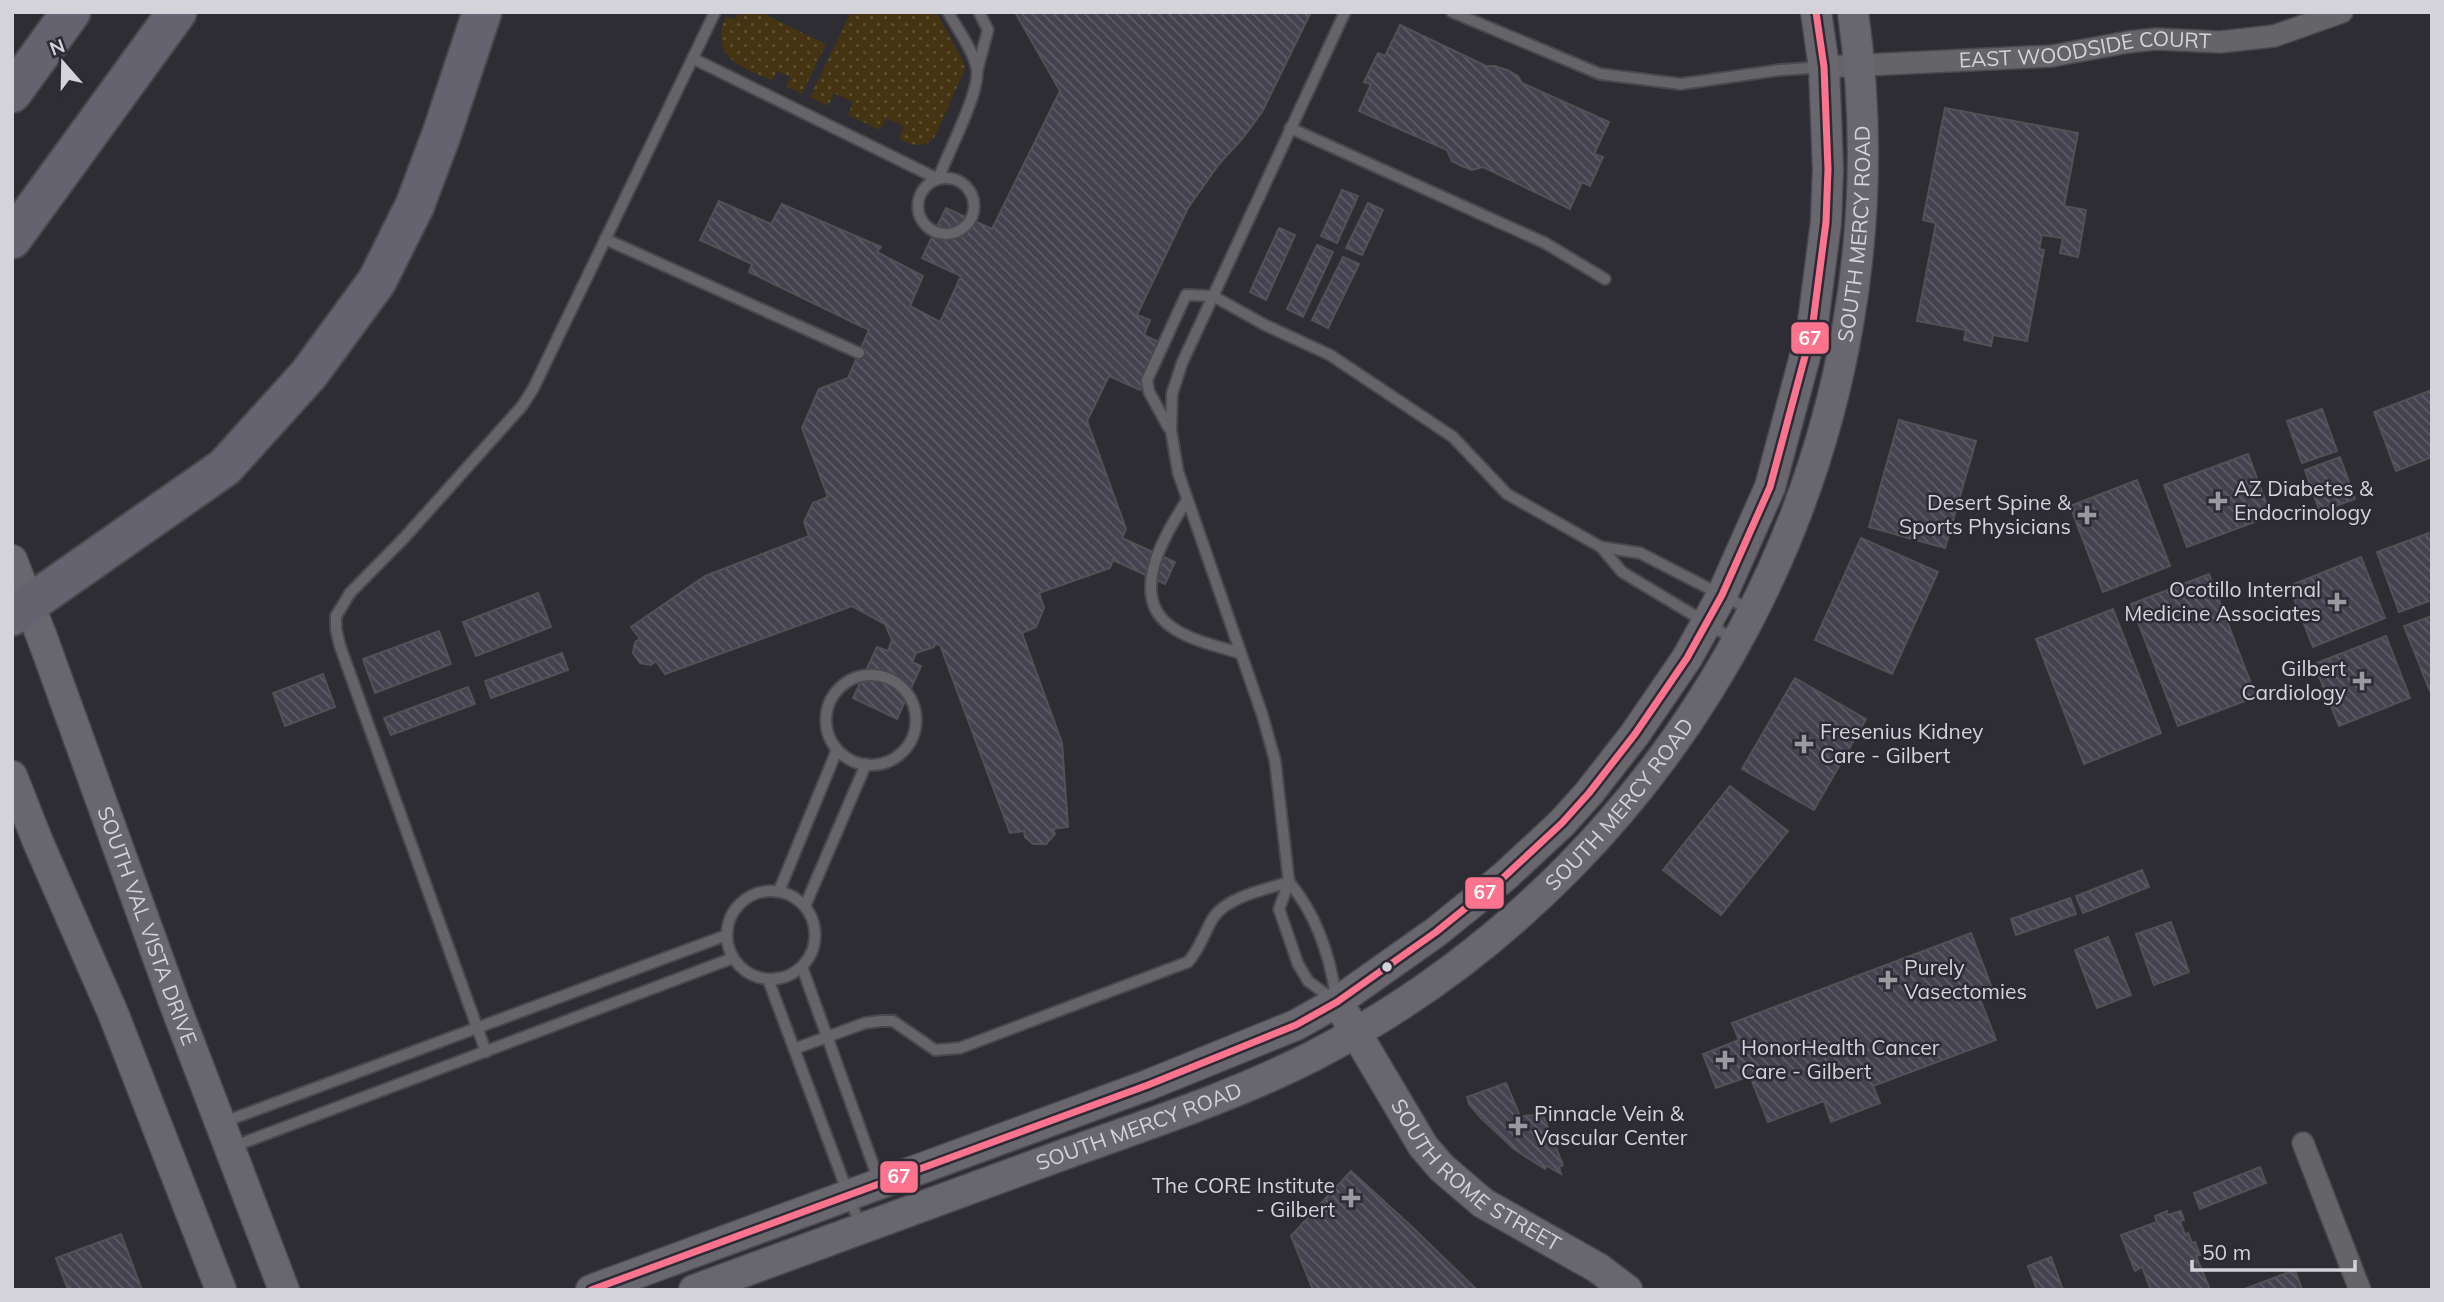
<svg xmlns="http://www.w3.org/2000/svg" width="2444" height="1302" font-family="Mulish,sans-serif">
<defs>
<pattern id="grass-dots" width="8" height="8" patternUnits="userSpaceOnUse" patternTransform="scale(1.75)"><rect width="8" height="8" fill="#443411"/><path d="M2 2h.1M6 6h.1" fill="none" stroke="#5e5033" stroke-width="1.8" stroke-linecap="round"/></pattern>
<pattern id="building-back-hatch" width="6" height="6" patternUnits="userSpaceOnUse" patternTransform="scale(1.75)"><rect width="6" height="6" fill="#44424f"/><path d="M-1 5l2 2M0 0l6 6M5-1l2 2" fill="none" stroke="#5e5c68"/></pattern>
</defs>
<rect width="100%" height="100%" fill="#2e2d33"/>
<g fill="url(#grass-dots)">
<path d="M 736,12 L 760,12 L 826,44 L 802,94 L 786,86 L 791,77 L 777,71 L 772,80 C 741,67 708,57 726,16 L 734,20 L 738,14 Z"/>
<path d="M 851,12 L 936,12 L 962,59 L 965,69 L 934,138 C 922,149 913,145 899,139 L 904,126 L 886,118 L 880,130 L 848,115 L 853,102 L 834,93 L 828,106 L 810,97 Z"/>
</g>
<g fill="url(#building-back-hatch)" stroke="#525256" stroke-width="2">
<polygon points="1015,12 1311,12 1262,112 1242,139 1219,164 1188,208 1137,315 1150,320 1144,335 1161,343 1140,390 1109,376 1087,421 1126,529 1122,538 1175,562 1165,584 1113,560 1110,568 1039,593 1044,608 1036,627 1022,633 1062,743 1068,827 1053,829 1055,834 1046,844 1033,844 1025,837 1024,831 1010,833 940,645 935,644 934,647 916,653 912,662 921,666 897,719 853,698 877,647 888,651 892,640 885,624 852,606 665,674 656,661 651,665 640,663 633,653 635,642 640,639 631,627 705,576 809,536 804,522 813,503 828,497 802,428 819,389 848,378 869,330 749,272 752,264 700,240 719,201 771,224 782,204 881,247 877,252 923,276 910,306 940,322 961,276 922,258 946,208 992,229 1060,91"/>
<polygon points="1400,25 1486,66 1495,66 1507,70 1518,76 1522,83 1609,122 1594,154 1603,157 1590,186 1582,182 1570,209 1483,167 1472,170 1462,166 1452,161 1447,150 1359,111 1371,84 1364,82 1378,53 1385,56"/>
<polygon points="1945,108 2078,133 2064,206 2086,210 2078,257 2060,253 2063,238 2042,235 2039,249 2044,250 2027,341 1993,335 1991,346 1964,340 1966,330 1917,321 1936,223 1923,220"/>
<polygon points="1342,190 1358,196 1337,243 1321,236"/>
<polygon points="1368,203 1383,210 1362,255 1346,248"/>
<polygon points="1279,228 1295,235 1266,300 1250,292"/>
<polygon points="1317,245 1333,252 1303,317 1287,309"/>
<polygon points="1343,257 1359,264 1328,328 1312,320"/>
<polygon points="2432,390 2432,457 2396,471 2374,412"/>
<polygon points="2322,409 2337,451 2302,463 2287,421"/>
<polygon points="1899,420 1976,441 1945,548 1869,527"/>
<polygon points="2248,454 2271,516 2187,547 2164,485"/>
<polygon points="2340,457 2355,499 2320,512 2305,470"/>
<polygon points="2137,480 2170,566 2103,592 2070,506"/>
<polygon points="2432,532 2432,600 2399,612 2377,552"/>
<polygon points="1861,538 1938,572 1892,674 1815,640"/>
<polygon points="2361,557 2385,618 2313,647 2289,586"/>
<polygon points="2209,574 2256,697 2178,726 2131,604"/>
<polygon points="538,593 551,627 476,656 463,622"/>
<polygon points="2113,609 2161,733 2084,764 2036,639"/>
<polygon points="2432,616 2432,690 2430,691 2404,626"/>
<polygon points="439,631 451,664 375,693 363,659"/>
<polygon points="2386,636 2410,698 2339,726 2314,664"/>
<polygon points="562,653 568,670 491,698 485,681"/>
<polygon points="323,674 335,707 285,726 273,693"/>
<polygon points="1795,678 1866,719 1814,810 1742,769"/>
<polygon points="468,687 475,704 391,735 384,718"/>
<polygon points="1730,786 1788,831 1721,915 1663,870"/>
<polygon points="2142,870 2149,887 2083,913 2076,896"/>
<polygon points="2070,898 2076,914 2016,935 2011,919"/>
<polygon points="2171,922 2189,972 2154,985 2136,934"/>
<polygon points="1971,933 1993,991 1979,996 1996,1040 1873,1086 1880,1103 1831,1122 1824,1101 1768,1122 1750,1076 1716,1088 1703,1054 1739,1040 1732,1023"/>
<polygon points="2108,937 2131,995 2097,1008 2075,950"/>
<polygon points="1506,1083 1520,1116 1543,1115 1563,1165 1559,1167 1561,1174 1547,1166 1545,1169 1514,1149 1481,1118 1469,1104 1467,1097"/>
<polygon points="2260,1167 2266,1183 2200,1209 2194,1193"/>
<polygon points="1351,1171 1410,1225 1477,1290 1313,1290 1291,1236"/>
<polygon points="2167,1211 2168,1215 2181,1211 2184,1220 2180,1221 2185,1235 2188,1233 2192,1243 2195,1242 2200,1255 2196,1256 2209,1287 2206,1290 2151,1290 2142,1267 2135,1271 2121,1235 2157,1222 2155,1216"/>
<polygon points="121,1234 142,1290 68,1290 56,1258"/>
<polygon points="2051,1257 2063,1290 2037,1290 2028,1266"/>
<polygon points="2295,1270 2302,1290 2242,1290"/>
</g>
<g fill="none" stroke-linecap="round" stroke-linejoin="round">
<g stroke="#48484d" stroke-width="14">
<g id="lane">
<polyline points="1452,12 1600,74 1681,84 1780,70 1824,67"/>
<path d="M 694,59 L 938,179 C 947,155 979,94 977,71 C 976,54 956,27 948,12"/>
<polyline points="977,71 988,30 979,12"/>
<polyline points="1290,128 1545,243 1605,279"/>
<circle cx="946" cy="206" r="28"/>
<polyline points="605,239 859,353"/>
<polyline points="1169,428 1149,392 1147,380 1186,295 1213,296 1265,325 1330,355 1453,437 1507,494 1601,547 1622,572 1735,640"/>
<path d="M 1187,500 C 1165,535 1126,597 1173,628 C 1192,641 1218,646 1239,653"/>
<polyline points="1601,547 1640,553 1751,610"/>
<circle cx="871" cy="720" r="45"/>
<path d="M 1289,882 C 1316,914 1330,956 1336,997"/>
<circle cx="771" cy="935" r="44"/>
<polyline points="779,891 837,750"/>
<polyline points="805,906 866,764"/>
<polyline points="802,967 879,1181"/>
<polyline points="768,979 855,1212"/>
<polyline points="1335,1001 1308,981 1298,964 1279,909 1289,882 1275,760 1262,714 1178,472 1171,430 1172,394 1182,363 1345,12"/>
<path d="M 794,1049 L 865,1023 L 881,1021 L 893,1021 L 935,1050 L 960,1048 L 1188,962 C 1200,949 1204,933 1213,918 C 1228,896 1265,890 1289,882"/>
<polyline points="486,1052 340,646 336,629 336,616 350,593 405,537 522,406 533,389 715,12"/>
<polyline points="221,1123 727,935"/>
<polyline points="232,1147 733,958"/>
</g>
</g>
<g stroke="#48484d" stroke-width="24">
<g id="street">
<path id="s1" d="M 1824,67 L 2052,56 L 2128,42 L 2156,39 L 2220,42 L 2274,36 L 2342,12"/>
<polyline points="2303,1143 2360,1290"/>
</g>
</g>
<g stroke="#48484d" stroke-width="33">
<g id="secondary">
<path id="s2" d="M 12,560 L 43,640 L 175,1005 L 284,1290"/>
<polyline points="12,776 38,842 113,1013 221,1290"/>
<path id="s3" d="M 1346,1016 L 1423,1146 L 1442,1168 L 1483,1203 L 1598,1268 L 1627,1290"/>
<polyline points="591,1290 1148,1085 1296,1025 1337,1002 1436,932 1504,877 1562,823 1589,793 1635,734 1687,658 1722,595 1770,487 1812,330 1826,222 1828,169 1824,67 1816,12"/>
<path id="s4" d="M 694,1290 C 818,1245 941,1199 1065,1154 C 1148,1124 1235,1096 1315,1055 C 1695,857 1913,437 1853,12"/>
</g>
</g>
<g stroke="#48484d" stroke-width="42">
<g id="highway">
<polyline points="12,93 71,12"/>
<polyline points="12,239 177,12"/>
<polyline points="12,616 225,467 309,374 377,281 415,205 442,133 482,12"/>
</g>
</g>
<use href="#lane" stroke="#656469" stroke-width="10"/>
<use href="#street" stroke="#656469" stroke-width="21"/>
<use href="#secondary" stroke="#68676e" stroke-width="30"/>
<use href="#highway" stroke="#64636f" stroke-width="38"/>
<g stroke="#2c2b35" stroke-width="12">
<polyline id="bus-1" points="591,1290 1148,1085 1296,1025 1337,1002 1436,932 1504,877 1562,823 1589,793 1635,734 1687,658 1722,595 1770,487 1812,330 1826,222 1828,169 1824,67 1816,12"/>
</g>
<use href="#bus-1" stroke="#fc738d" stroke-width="7"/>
</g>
<g fill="#99999f" stroke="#2c2b35" stroke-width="2.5">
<path d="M2214.5 490.5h7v7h7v7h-7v7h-7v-7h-7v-7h7z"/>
<path d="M2083.5 504.5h7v7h7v7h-7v7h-7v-7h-7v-7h7z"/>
<path d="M2333.5 591.5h7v7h7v7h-7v7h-7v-7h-7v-7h7z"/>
<path d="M2358.5 670.5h7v7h7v7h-7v7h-7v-7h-7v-7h7z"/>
<path d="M1800.5 733.5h7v7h7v7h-7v7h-7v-7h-7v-7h7z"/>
<path d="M1884.5 969.5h7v7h7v7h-7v7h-7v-7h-7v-7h7z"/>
<path d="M1721.5 1049.5h7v7h7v7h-7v7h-7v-7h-7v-7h7z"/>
<path d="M1514.5 1115.5h7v7h7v7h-7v7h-7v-7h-7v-7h7z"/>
<path d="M1347.5 1187.5h7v7h7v7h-7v7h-7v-7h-7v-7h7z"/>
</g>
<circle fill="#d3d3d9" stroke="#2c2b35" stroke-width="2.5" cx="1387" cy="967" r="6"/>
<g text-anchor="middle" stroke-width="5" stroke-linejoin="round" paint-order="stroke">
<g font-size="21" fill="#d3d3d9" stroke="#2c2b35">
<text dy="7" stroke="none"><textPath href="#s1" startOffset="262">EAST WOODSIDE COURT</textPath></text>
<text dy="7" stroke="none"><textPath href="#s4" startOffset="1692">SOUTH MERCY ROAD</textPath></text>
<text dy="7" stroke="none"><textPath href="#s4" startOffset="1062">SOUTH MERCY ROAD</textPath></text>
<text dy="7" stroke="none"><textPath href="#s2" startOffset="390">SOUTH VAL VISTA DRIVE</textPath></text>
<text dy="7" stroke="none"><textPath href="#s4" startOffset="474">SOUTH MERCY ROAD</textPath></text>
<text dy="7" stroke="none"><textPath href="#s3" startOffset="210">SOUTH ROME STREET</textPath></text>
</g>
<g font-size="21" fill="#d3d3d9" stroke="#2c2b35" text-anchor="start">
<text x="2234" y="496">AZ Diabetes &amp;<tspan x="2234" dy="24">Endocrinology</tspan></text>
<text x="2071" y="510" text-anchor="end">Desert Spine &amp;<tspan x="2071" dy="24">Sports Physicians</tspan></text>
<text x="2321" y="597" text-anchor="end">Ocotillo Internal<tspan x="2321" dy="24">Medicine Associates</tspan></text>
<text x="2346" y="676" text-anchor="end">Gilbert<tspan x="2346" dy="24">Cardiology</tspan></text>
<text x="1820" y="739">Fresenius Kidney<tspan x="1820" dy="24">Care - Gilbert</tspan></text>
<text x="1904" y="975">Purely<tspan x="1904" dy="24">Vasectomies</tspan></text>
<text x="1741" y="1055">HonorHealth Cancer<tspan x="1741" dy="24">Care - Gilbert</tspan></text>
<text x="1534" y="1121">Pinnacle Vein &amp;<tspan x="1534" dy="24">Vascular Center</tspan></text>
<text x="1335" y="1193" text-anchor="end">The CORE Institute<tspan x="1335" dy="24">- Gilbert</tspan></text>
</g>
</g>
<g stroke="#2c2b35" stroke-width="2.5">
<rect x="1790" y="321" width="40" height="34" rx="7" fill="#fc738d"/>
<rect x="1464" y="876" width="41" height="34" rx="7" fill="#fc738d"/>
<rect x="879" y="1160" width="40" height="34" rx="7" fill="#fc738d"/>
</g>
<g font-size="19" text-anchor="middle" font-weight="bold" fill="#fff">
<text x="1810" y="345">67</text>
<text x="1485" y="899">67</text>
<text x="899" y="1183">67</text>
</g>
<rect width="2444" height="1302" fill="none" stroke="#d3d3d9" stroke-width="28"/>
<g transform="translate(63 63) rotate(340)" stroke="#2c2b35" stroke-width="5" paint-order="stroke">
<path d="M0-5L12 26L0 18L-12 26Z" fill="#d3d3d9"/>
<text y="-10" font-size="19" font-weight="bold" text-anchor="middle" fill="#d3d3d9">N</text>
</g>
<path d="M2192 1260v10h163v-10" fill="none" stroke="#d3d3d9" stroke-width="3.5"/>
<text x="2202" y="1260" font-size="21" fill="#d3d3d9" stroke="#2c2b35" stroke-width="5" paint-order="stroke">50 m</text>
</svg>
